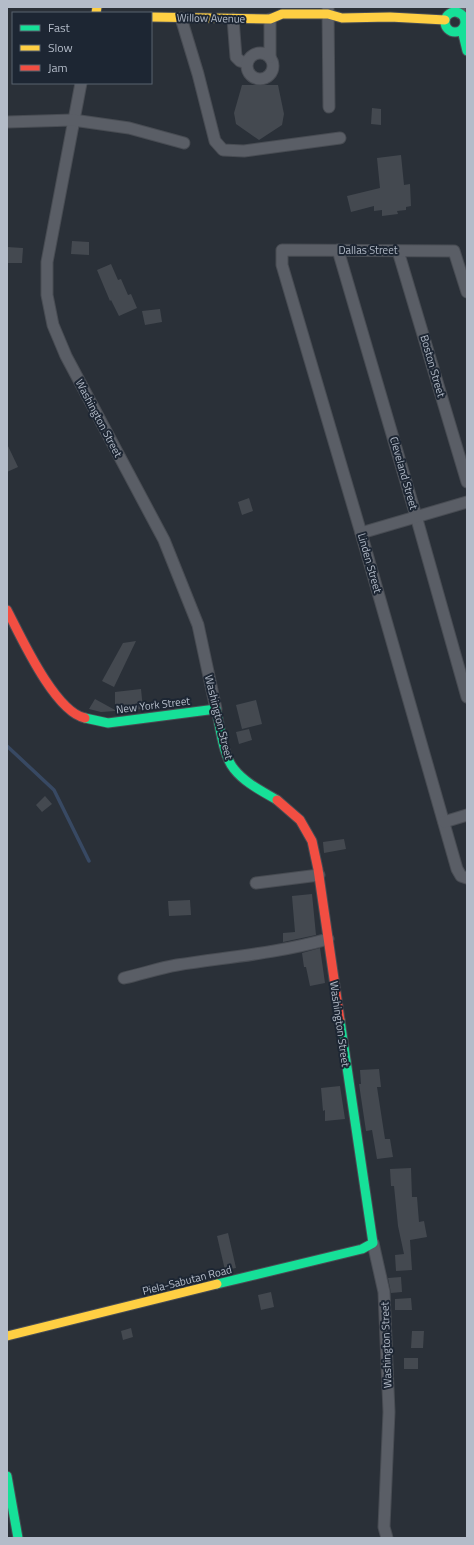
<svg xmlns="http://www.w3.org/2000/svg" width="474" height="1545" font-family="'Titillium Web',sans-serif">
<rect width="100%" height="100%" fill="#2a3038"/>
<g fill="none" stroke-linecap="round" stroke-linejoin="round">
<polyline stroke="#384963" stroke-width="3.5" points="7,746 54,790 89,861"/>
</g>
<g fill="#444950">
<polygon points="242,85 278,85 284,114 282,125 259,140 236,124 234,113"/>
<polygon points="372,108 381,109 381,125 371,124"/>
<polygon points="401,155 404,185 410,184 411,206 406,207 406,210 397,211 398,214 382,216 382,210 374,211 374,206 351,212 347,196 380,188 377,158"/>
<polygon points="72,241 89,242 89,255 71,254"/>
<polygon points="7,247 23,248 22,263 7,263"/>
<polygon points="111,264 118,280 121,279 128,295 131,294 137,308 119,316 111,300 110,301 97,270"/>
<polygon points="160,309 162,322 145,325 142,311"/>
<polygon points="7,444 18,467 7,472"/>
<polygon points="249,498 253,511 242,515 238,502"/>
<polygon points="136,641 114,687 102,681 123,643"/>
<polygon points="141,689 143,709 101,712 89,709 95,699 115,710 115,692"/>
<polygon points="256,700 262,724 242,729 236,705"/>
<polygon points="249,729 252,740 239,744 236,732"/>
<polygon points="45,796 52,804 42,812 36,805"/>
<polygon points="344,839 346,849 324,853 323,842"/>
<polygon points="312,894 316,935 283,942 283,933 295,932 292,896"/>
<polygon points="190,900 191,915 169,916 168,901"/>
<polygon points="320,948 325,983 310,986 306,967 304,967 302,953"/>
<polygon points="379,1069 381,1087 377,1087 385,1139 390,1139 393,1157 377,1159 372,1130 366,1131 359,1084 361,1084 360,1070"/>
<polygon points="340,1086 345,1119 325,1121 325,1110 323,1111 321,1088"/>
<polygon points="411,1168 412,1197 417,1197 419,1222 424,1221 427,1237 410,1240 412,1270 396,1271 395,1255 404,1254 398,1226 394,1186 391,1186 390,1169"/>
<polygon points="228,1233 236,1268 225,1270 217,1236"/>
<polygon points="401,1277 402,1292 391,1293 388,1278"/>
<polygon points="271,1292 274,1307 261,1310 258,1295"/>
<polygon points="411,1298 412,1310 395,1310 395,1299"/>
<polygon points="131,1328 133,1337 123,1340 121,1331"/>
<polygon points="412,1331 424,1331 423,1348 411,1348"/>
<rect x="404" y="1358" width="14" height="11"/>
</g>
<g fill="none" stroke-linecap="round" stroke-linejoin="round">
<g stroke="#484c53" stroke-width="13">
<g id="street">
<polyline points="328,8 329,107"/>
<polyline points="460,13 460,7"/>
<polyline points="181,18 198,74 215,141 223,150 244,151 340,138"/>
<polyline points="233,19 236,57 240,61 247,63"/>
<polyline points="466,20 467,20"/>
<circle cx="260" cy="66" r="13"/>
<polyline points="270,57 270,19"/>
<polyline points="81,83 47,262 47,295 53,325 66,356 164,540 198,625 216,709"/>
<polyline points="7,122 73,120 129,128 184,143"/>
<polyline points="338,250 416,516 467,697"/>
<polyline points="398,251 467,482"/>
<polyline points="467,292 454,251 282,250 282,265 361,533 457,869 461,876 467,878"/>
<polyline points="361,533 467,502"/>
<polyline points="444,822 467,815"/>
<polyline points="256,883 319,875"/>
<path d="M 124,978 C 142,974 159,968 177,965 C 228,957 279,953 328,939"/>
<polyline points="373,1243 384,1292 389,1412 384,1527 387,1538"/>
</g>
</g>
<g stroke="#484c53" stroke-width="11">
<g id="fast">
<circle cx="455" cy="22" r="10"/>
<polyline points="462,30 467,51"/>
<path d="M 85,718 L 108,723 L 216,709 C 220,726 223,756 234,769 C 245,783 262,791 277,800"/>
<polyline points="217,1284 362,1249 373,1243 340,1020"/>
<polyline points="7,1476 18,1538"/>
</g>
</g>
<g stroke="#484c53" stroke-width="11">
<g id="slow">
<polyline points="96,13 97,7"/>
<polyline points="151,17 270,19 282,14 328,14 342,18 390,17 445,20"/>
<polyline points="7,1336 217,1284"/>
</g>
</g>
<g stroke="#484c53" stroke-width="11">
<g id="jam">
<path d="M 7,610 C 21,637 55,712 85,718"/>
<polyline points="277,800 300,820 312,841 318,869 340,1020"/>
</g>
</g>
<use href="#street" stroke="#5a5e66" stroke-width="11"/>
<use href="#fast" stroke="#16e098" stroke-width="9"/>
<use href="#slow" stroke="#ffcf43" stroke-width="9"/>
<use href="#jam" stroke="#f24e42" stroke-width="9"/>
</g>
<g text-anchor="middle" stroke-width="4" stroke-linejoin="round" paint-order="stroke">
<g font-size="11" fill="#b4bcc9" stroke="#1d2633">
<text transform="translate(211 18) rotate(1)" y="4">Willow Avenue</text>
<text x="368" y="254">Dallas Street</text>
<text transform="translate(433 366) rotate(74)" y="4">Boston Street</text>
<text transform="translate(99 418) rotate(62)" y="4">Washington Street</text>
<text transform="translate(404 473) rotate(74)" y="4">Cleveland Street</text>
<text transform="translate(370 563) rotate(74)" y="4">Linden Street</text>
<text transform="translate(153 705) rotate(-7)" y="4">New York Street</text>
<text transform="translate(219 717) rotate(76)" y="4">Washington Street</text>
<text transform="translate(340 1024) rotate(82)" y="4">Washington Street</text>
<text transform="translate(187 1280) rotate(-14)" y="4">Piela-Sabutan Road</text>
<text transform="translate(386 1345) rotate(-92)" y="4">Washington Street</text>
</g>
</g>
<rect width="474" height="1545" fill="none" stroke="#b4bcc9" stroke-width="16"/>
<rect x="12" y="12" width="140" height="72" fill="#1d2633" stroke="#59626f"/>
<rect x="20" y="25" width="20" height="6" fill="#16e098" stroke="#59626f"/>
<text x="48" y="32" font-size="12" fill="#b4bcc9">Fast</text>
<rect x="20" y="45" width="20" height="6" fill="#ffcf43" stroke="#59626f"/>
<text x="48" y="52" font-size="12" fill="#b4bcc9">Slow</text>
<rect x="20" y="65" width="20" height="6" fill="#f24e42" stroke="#59626f"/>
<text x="48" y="72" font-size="12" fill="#b4bcc9">Jam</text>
</svg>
